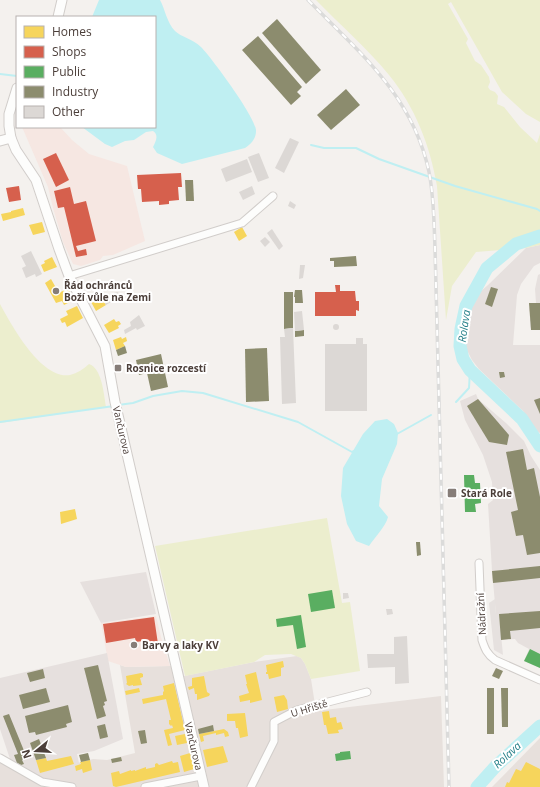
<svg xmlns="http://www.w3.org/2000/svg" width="540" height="787" font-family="'Open Sans',sans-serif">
<rect width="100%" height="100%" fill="#f4f1ee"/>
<g fill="#e7e0dc">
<polygon points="297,656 301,658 305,664 311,679 316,711 441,696 444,787 0,787 0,761 27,776 93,759 107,760 135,753 120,665 126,667 170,666 183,669 184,676 254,662"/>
<polygon points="540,738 540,787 492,787"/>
</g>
<g fill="#f6e7e2">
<polygon points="22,127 60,127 72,140 89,154 127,166 145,241 113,255 103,256 100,260 81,266 73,264 63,242 53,208 48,187"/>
<polygon points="156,616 161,637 170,666 126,667 108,661 101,623"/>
</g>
<g fill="#e6e0de">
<polygon points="540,245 540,263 534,266 521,284 517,295 513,345 540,345 540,433 535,430 523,411 479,369 472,360 466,348 465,335 469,316 473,304 480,292 488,285 526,248"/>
<polygon points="540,274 540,330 531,330 529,303 536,303 535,289 538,275"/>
<polygon points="476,394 478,399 506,423 524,441 531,456 540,470 540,668 524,661 529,649 518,643 515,639 501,640 499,614 496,614 492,571 488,504 493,500 492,482 483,455 465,420 460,401"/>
<polygon points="146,572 156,614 101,623 80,582"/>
<polygon points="107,653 123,739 94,751 77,754 79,763 36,774 10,759 0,729 0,678"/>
</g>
<g fill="#eceece">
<path d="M 316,0 L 540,0 L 540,122 L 526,114 L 502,92 L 451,2 L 448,4 L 468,39 L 466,43 L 475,61 L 481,65 L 489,77 L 490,82 L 488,87 L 490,90 L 495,92 L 498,96 L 497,104 L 504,107 L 520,127 L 537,143 L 540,134 L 540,245 L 526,248 L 476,252 L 452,286 L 446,320 L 437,186 C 430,145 415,107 389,75 C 367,48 340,25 316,0 Z"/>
<path d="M 0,304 C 11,324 41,380 70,375 C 77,373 84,369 89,364 C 102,368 104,395 106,407 L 0,423 Z"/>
<polygon points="327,518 342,603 350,602 360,671 311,679 305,664 301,658 291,654 265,655 254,662 185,676 155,546"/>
</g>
<polygon fill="#e6e1df" points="495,599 496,614 499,614 503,655 494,650 489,603"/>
<g fill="#bfeff2">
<path d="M 99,0 L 160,0 C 165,9 167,23 175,31 C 181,37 193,39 201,47 C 211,57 257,119 256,131 C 256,139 251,144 245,148 L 182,164 L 157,153 L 153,147 C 156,141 159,135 153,131 L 146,132 L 134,140 L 125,141 L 112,147 L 105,144 L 82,127 L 155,127 L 155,17 L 92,17 Z"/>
<path d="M 387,419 L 394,424 L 398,433 L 397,444 L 382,479 L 379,506 L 388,517 C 386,526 375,537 369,546 L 356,541 L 347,524 L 341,496 L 343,468 L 363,434 L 375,421 Z"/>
</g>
<g fill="#f6d55c">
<polygon points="23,208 25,215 3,221 1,214 11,212 11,211"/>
<polygon points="42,222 45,232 33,235 29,225"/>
<polygon points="242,227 247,236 239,241 234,232"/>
<polygon points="52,257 57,267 44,272 41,265 45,263 44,261"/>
<polygon points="51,279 59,293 68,288 74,300 64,305 62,301 56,303 45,283"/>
<polygon points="98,298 99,299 101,298 106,305 96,311 91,302"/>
<polygon points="77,306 83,318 67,327 65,322 62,323 60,319 68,315 66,311"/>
<polygon points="114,319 116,322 119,321 121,324 118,326 119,328 109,333 104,325"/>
<polygon points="121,337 122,339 126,337 127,341 123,343 125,346 116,350 113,340"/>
<polygon points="75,509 77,519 61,524 60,512"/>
<polygon points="283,661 284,667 281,668 281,676 269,679 268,674 266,674 266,672 267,672 266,665"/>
<polygon points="256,672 262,700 250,703 250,700 240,702 239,696 249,693 246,684 247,684 245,675"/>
<polygon points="141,673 143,674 143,677 140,678 142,685 133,686 133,685 129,686 126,684 127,683 126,676"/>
<polygon points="204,676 207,692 210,694 209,696 197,700 197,694 195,694 194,688 189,690 188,687 192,686 192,678"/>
<polygon points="174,683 185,730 169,734 172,745 168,746 164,730 173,728 172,725 171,726 169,724 169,720 171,720 166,699 143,704 142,699 163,695 163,692 164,691 163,686"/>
<polygon points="139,688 140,692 126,695 125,691"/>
<polygon points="284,695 287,700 288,709 277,712 274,697"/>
<polygon points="329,711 330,718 336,717 337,723 341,722 343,729 338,730 339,733 328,734 326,725 324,725 322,712"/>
<polygon points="245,713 248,736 240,738 238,728 236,728 235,721 227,721 227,714"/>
<polygon points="224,729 228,732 229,736 225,737 224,733 216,735 216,733 203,736 204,741 201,742 199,734"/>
<polygon points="185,734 187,743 177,745 175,736"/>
<polygon points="223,746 228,762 207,767 203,750"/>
<polygon points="190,753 194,769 184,772 180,756"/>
<polygon points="71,756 74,764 40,773 36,760 46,758 47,761"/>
<polygon points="90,760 92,770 83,773 82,769 76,771 75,766 81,764 80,762"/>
<polygon points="172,761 173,763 178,762 180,772 116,787 113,786 111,773 119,771 120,774 131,770 131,771 135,770 135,771 146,767 146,769 155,767 155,764 157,763 159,765"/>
<polygon points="526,762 540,769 540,787 505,787 507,782 509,783 516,769 521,771"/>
</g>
<g fill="#d6604d">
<polygon points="56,153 69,180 56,187 43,159"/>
<polygon points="181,173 182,187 178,187 179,200 169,201 169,204 159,205 159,201 142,202 141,189 138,189 137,175"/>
<polygon points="19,186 21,200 9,202 6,188"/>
<polygon points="70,187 74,204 86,201 96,241 76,246 78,251 86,249 87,255 76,257 64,207 58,208 54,191"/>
<polygon points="335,285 340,285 340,291 355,291 356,301 359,301 359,311 356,310 356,316 315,316 315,292 336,292"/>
<polygon points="154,617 158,644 154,645 154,642 143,644 143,641 136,642 135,638 106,643 103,624"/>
</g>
<g fill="#5aae61">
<polygon points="464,475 474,475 475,483 480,483 481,503 475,504 476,512 465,512"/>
<polygon points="332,590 335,608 311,612 308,594"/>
<polygon points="301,615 306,647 297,649 293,625 277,627 276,619"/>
<polygon points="530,649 540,654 540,668 524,661"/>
<polygon points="350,751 351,759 336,761 335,754 340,753 340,752"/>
</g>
<g fill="#8c8c6e">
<polygon points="277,19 321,70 306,84 262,33"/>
<polygon points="258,36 302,87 297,92 301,96 291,105 242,50"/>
<polygon points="346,89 360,105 331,130 317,115"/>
<polygon points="185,180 193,180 194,201 186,201"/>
<polygon points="356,256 357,266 334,267 334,261 330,261 330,258"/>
<polygon points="491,287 498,289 492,307 485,304"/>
<polygon points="295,290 302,290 303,303 295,303 295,297 294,297"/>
<polygon points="284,292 293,292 293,328 284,329"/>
<polygon points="529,303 540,303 540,330 531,330"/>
<polygon points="304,330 304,336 295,337 295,331"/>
<polygon points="125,346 127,353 118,356 116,350"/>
<polygon points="267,348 269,401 246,402 245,349"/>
<polygon points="161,354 168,387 151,391 147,373 139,375 136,360"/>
<polygon points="499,372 504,372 505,377 500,378"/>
<polygon points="540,398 540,414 534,400"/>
<polygon points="478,399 509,435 507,445 489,442 467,406"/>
<polygon points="523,449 527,470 534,468 540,497 540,553 527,555 523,535 516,536 511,512 518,510 506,452"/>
<polygon points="416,542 420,542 421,555 417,556"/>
<polygon points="540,566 540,578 493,583 492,571"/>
<polygon points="540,611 540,628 510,631 511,639 501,640 499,614"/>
<polygon points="98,665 107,701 104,702 105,705 103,706 106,716 97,719 84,668"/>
<polygon points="496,668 503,671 499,679 492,676"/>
<polygon points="43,669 45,678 30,682 27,673"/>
<polygon points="46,688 50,702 23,709 19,695"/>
<rect x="487" y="688" width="7" height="46"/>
<polygon points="501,688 508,688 508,727 502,727"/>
<polygon points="68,705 72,722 66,724 67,727 36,735 35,732 29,733 25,716"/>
<polygon points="9,714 27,758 22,760 24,764 21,765 17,763 14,755 18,754 3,716"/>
<polygon points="105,724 108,737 100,739 97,726"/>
<polygon points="213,725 214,731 199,734 198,729"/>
<polygon points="145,730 147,743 141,744 138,731"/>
<polygon points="39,739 46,758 36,760 30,743"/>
<polygon points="88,753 90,760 81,762 79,755"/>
<polygon points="121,757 122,761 112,763 111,759"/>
</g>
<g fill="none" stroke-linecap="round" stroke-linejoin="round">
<g stroke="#bfeff2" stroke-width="2">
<polyline points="0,74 17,76"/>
<polyline points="311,145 324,148 356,148 379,159 455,186 537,209 540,211"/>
<polyline points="456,402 469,388 470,370"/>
<polyline points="118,405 133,403 153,396 182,391 203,393 298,422 352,452 354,451"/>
<polyline points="0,422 114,406"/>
<polyline points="397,434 431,415"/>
</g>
<g stroke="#bfeff2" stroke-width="13">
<polyline points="540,236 516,244 487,268 466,306 461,329 460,346 463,359 470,370 522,419 540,446"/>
<polyline points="477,787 496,766 540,726"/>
</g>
</g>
<g fill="#dcd8d5">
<polygon points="290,138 299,142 284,173 275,168"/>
<polygon points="259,153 269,178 258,182 248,157"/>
<polygon points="247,159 252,172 226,182 221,169"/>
<polygon points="252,186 255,194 243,200 239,192"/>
<polygon points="290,201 296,205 294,209 288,206"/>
<polygon points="272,229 283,246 279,250 267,233"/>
<polygon points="265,237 270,242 265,247 260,241"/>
<polygon points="31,251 42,274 36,277 35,274 26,278 22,268 26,266 21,256"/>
<polygon points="300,265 305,265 303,278 299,279"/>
<polygon points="118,292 121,300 117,301 114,293"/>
<polygon points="107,295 111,302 106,305 102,298"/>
<polygon points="302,311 304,330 295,331 294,312"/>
<polygon points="139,315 145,326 137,330 136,328 125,334 124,330 131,326 130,322"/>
<circle cx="336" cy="327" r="3"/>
<polygon points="293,328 296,403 282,404 280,337 285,337 284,329"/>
<polygon points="356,338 363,338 363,344 367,344 367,411 325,411 325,344 356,344"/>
<polygon points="343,593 348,593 349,598 343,599"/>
<polygon points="386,609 392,609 393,614 387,615"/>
<polygon points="407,636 409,683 395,684 395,667 368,668 367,654 394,654 394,637"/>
</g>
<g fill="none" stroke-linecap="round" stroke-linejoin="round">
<g stroke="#d1cdca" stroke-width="9">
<g id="minor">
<polyline points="69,276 242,223 273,196"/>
<path d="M 479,563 L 482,640 C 485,649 487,654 495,660 L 540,680"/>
<polyline points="0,758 42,782 72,787"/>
<polyline points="145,787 201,776"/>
<polyline points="251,787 274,741 274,722 297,710 367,692"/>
</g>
</g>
<g stroke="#d1cdca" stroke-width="11">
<g id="tertiary">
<polyline points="58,17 62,0"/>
<polyline points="17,88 9,114 9,126 11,138 16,150 36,180 59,249 69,276 105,346 115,402 204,787"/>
<polyline points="0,141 11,138"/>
</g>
</g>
<use href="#minor" stroke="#fdfdfc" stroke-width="7"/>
<use href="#tertiary" stroke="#fdfdfc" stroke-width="9"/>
<g stroke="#dbdbda" stroke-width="3.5">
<path id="rail" d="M 308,0 C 360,53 413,96 429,172 C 434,197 434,223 435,248 L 449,787"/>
</g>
<use href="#rail" stroke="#fff" stroke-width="2" stroke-dasharray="6" stroke-linecap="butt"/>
</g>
<g fill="#867d78" stroke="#fff" stroke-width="1.5">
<circle cx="56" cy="291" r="4"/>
<rect x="114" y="364" width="8" height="8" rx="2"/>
<rect x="447" y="488" width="10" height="10" rx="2"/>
<circle cx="134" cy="645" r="4"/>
</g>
<g text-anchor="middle" stroke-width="4" stroke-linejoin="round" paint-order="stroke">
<g font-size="10" font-weight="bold" fill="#4b3e39" stroke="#fff" text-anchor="start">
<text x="64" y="289">Řád ochránců<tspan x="64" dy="12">Boží vůle na Zemi</tspan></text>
<text x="126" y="372">Rosnice rozcestí</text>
<text x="461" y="497">Stará Role</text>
<text x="142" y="649">Barvy a laky KV</text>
</g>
<g font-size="10" fill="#4b3e39" stroke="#fff">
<text transform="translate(122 430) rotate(77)" y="4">Vančurova</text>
<text transform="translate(481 614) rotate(-93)" y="4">Nádražní</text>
<text transform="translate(309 708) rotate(-17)" y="4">U Hřiště</text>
<text transform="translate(194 746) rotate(77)" y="4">Vančurova</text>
</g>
<g font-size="11" font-style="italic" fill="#258089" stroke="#fff">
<text transform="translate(464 326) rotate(-82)" y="4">Rolava</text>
<text transform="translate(507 755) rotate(-43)" y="4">Rolava</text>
</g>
</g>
<rect x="16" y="16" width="140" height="112" fill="#ffffff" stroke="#b7b2b0"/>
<rect x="24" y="26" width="20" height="12" fill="#f6d55c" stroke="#b7b2b0"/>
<text x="52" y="36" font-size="12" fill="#4b3e39">Homes</text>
<rect x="24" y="46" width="20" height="12" fill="#d6604d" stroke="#b7b2b0"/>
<text x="52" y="56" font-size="12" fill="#4b3e39">Shops</text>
<rect x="24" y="66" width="20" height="12" fill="#5aae61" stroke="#b7b2b0"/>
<text x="52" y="76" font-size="12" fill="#4b3e39">Public</text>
<rect x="24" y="86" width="20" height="12" fill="#8c8c6e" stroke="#b7b2b0"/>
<text x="52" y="96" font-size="12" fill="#4b3e39">Industry</text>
<rect x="24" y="106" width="20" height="12" fill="#dcd8d5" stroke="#b7b2b0"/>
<text x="52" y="116" font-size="12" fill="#4b3e39">Other</text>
<g transform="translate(36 751) rotate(252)" stroke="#ffffff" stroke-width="3" paint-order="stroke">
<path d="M0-3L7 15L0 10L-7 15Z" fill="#4b3e39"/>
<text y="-6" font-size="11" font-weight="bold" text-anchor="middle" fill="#4b3e39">N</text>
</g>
</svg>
